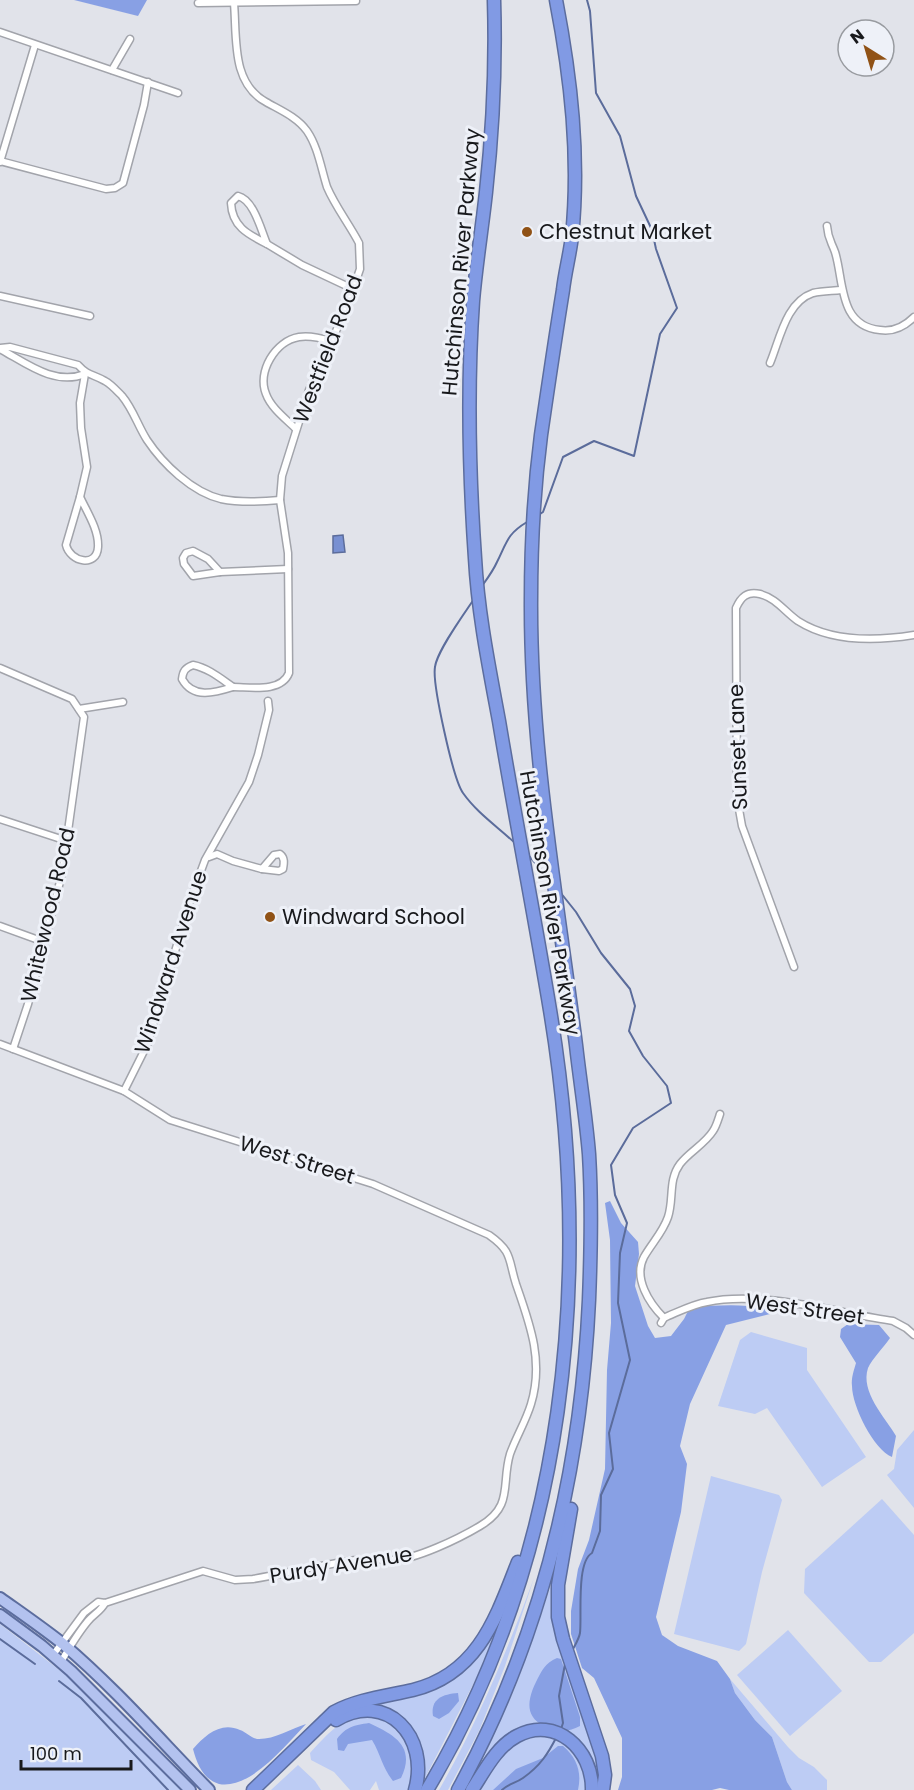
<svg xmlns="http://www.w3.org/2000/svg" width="914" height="1790" font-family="Poppins,sans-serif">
<rect width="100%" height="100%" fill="#e1e3ea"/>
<g fill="#bdccf4">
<polygon points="751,1332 807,1348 807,1370 866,1457 822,1487 767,1408 755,1414 718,1406 740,1340"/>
<polygon points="914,1430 914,1508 887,1475 894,1469 897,1450"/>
<polygon points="711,1476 779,1495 782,1500 762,1572 746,1644 739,1651 674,1634"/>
<polygon points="882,1499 914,1535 914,1633 881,1662 869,1662 804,1593 805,1569"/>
<path d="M 534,1578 L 505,1666 L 479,1731 L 448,1790 L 439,1790 C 478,1722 507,1651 534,1578 Z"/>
<polygon points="553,1580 555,1580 551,1602 557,1630 595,1748 602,1787 595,1790 577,1740 520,1730 481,1769 479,1768 516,1685"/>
<polygon points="0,1624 71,1679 182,1790 0,1790"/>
<polygon points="788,1630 842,1691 790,1736 737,1675"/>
<path d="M 490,1633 L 493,1637 L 478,1675 L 423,1782 L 420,1780 C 423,1764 424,1742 411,1729 C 405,1722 378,1712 368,1707 L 368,1703 L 424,1691 Z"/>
<polygon points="730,1679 788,1747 799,1758 814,1767 827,1780 827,1790 792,1790 787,1782 772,1737 755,1720 735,1693"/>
<path d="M 365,1715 C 371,1716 378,1717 383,1719 C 411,1730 415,1765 411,1790 L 379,1790 L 376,1781 L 370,1790 L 350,1790 L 334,1772 L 311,1760 L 310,1753 C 329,1733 337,1721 365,1715 Z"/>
<path d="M 529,1736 C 566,1734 585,1753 587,1790 L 476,1790 L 508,1747 Z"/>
<polygon points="298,1765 315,1781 321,1790 271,1790"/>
</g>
<g fill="#88a0e4">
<polygon points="74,0 147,0 138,16"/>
<path d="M 610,1201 L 621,1223 L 638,1242 L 639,1254 L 635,1286 L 648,1326 L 655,1338 L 671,1336 L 684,1319 L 690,1307 C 715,1306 742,1303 767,1309 L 770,1314 L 726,1325 L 690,1404 L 680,1446 L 687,1464 L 681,1512 L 656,1617 L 662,1635 L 678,1646 L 717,1661 L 730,1679 L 735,1693 L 755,1720 L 772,1737 L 787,1782 L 792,1790 L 729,1790 L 720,1788 L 712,1790 L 618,1790 L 622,1777 L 622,1738 L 594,1678 L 582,1668 L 571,1634 L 571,1611 L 578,1569 L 589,1540 L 605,1469 L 607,1370 L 611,1323 L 610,1240 L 605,1203 Z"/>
<path d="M 848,1324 L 879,1325 L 890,1338 C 884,1347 872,1359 868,1368 C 860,1392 885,1417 896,1436 L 892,1457 C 874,1450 852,1406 852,1386 C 851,1378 854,1370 856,1363 L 840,1337 L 841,1329 Z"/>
<path d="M 557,1658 L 561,1659 L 580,1717 L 580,1726 C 570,1731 564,1732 553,1729 C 526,1722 525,1704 536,1682 C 542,1670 545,1663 557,1658 Z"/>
<path d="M 458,1693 L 459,1701 L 449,1713 L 439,1719 L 433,1716 C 430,1699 443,1694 458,1693 Z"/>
<path d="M 369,1723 C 395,1735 416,1747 401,1778 L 393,1781 C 382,1767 381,1755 372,1740 L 348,1744 L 344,1751 L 338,1750 L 337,1739 C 346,1727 354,1725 369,1723 Z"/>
<path d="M 306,1724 C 286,1745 250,1790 219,1784 C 203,1779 197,1764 193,1749 C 205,1735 221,1721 240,1730 C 246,1732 251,1738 257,1739 C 273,1740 291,1729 306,1724 Z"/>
<path d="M 558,1746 L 563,1746 C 577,1758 582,1772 578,1790 L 493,1790 L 516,1769 L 543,1758 Z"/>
</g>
<polygon fill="#7890d2" stroke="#5b6c9b" stroke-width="1.5" points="343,535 345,552 333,553 333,536"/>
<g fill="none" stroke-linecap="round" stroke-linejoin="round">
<g stroke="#5b6c9b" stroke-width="2">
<polyline points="537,516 543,512 563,457 594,441 634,456 660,334 677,308 656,249 652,230 636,196 620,136 596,93 590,11 587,0"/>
<path d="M 482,586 C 487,579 493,571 497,562 C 507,542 507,534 527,522"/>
<path d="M 474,599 C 464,614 437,651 435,667 C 432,683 453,779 463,793 C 477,813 498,827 516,844"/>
<polyline points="529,856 547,876"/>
<path d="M 560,892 L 576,912 L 601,953 L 630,989 L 635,1006 L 629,1031 L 643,1056 L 667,1086 L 671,1103 L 633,1128 L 611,1165 L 615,1195 L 627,1223 L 620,1253 L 618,1303 L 630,1360 L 609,1433 L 613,1469 L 601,1495 L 600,1531 L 592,1553 C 576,1562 582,1616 580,1633 C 579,1639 575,1645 572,1651"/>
<polyline points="0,1639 35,1664"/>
<polyline points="59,1681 81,1698 168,1790"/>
<polyline points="561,1729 563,1723 559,1696 565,1664"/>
<path d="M 502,1790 C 508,1784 516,1783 523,1778 C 540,1766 548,1754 557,1736"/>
</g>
<g stroke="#a2a4ab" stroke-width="9">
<g id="minor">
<polyline points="198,3 356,1"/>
<polyline points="0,32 178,93"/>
<polyline points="112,70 130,39"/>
<polyline points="0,161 106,189 115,188 123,183 144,105 148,82"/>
<polyline points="0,162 35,45"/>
<path d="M 238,196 C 254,200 261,230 267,244 C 247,234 232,226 231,203 Z"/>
<path d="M 827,226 C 828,239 831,241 835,252 C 844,280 838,326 880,330 C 893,332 905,326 914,317"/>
<polyline points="267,244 302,265 353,289"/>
<polyline points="0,296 90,316"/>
<path d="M 0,348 L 10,347 L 78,365 C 88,376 93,374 105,381 C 111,384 117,391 122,396 C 133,409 138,426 147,440 C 163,464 192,492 221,499 C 241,503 260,502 280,500"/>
<path d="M 0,349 C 26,363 54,386 85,374"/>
<path d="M 770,363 C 780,339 786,302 813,293 C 822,291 832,291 841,290"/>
<path d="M 296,429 C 286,419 271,408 266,394 C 257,372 275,341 299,337 C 310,335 321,338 331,341"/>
<path d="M 80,497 C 87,512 99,530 98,547 C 97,568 70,562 66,545 Z"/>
<polyline points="80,497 87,467 81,428 80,403 85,374"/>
<polygon points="193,551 208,559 220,572 193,576 184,564 183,558 186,553"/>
<polyline points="220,572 288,569"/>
<path d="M 193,665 C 208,668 220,678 233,687 C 214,693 193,699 182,679 C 183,671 185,668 193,665 Z"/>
<polyline points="0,668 72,699 84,717 62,874 28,1004 13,1049"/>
<path d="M 233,687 C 250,687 281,693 289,673 L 288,553 L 280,500 L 282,476 L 309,390 L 347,307 L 360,269 L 359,243 C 349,224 335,206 327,187 C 321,168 318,147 307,131 C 297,117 280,110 266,102 C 231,83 237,38 234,3"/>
<polyline points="79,709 123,702"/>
<polyline points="0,819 67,841"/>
<path d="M 280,854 C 285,858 284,863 283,869 L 279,871 L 262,869 L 274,855 Z"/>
<polyline points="209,857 217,854 233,861 262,869"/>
<polyline points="0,926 44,942"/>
<path d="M 794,967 L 742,826 L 737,798 L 736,608 C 741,597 747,591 760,594 C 776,598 785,612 798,621 C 831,642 877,641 914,635"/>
<path d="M 0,1044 L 124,1091 L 170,1120 L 373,1184 L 489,1235 C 513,1252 508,1259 516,1284 C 530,1324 544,1361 531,1404 C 526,1421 516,1437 510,1454 C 501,1484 514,1506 480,1526 C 460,1538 415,1560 392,1560 C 380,1560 368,1558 356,1560 C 321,1565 287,1573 253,1579 L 235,1580 L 203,1571 L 105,1603 L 98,1602 L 84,1613 L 53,1655"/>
<polyline points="124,1091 147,1045 191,898 205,860 249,782 258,755 269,710 268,701"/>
<path d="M 664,1318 C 649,1303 633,1278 644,1257 C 652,1243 663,1232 668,1217 C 674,1199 668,1180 680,1164 C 689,1152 705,1144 713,1131 C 716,1127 718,1120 720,1114"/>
<path d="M 661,1323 L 664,1318 L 668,1316 C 680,1311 694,1304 707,1302 C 761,1290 838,1313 893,1321 L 906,1328 L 914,1335"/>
<path d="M 61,1662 C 69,1648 78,1633 88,1621 C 94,1614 101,1611 105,1603"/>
</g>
</g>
<g stroke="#5c6d9e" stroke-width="14">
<g id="primary">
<path d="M 0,1598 C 21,1613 43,1628 63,1644 C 115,1688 161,1741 209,1790"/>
<polyline points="0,1615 42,1646 71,1671 190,1790"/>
</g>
</g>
<g stroke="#5c6d9e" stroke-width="15">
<g id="motorway">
<polyline points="571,1509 558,1585 558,1617 563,1639 602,1756 605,1775 603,1790"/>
<path d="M 336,1720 C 387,1690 430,1737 415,1790"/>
<path d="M 253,1790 L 334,1712 C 358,1699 387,1696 413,1690 C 478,1674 496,1618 518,1562"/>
<path d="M 427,1790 C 567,1556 594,1275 550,1010 C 534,913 515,817 499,721 C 489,667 478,613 475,558 C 469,472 467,387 473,301 C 476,265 482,229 486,192 C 493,128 496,65 494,0"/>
<path d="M 458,1790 C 541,1639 581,1471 589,1300 C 591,1251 592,1202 589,1154 C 586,1117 580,1081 576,1045 C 557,897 530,748 531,599 C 531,545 534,489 541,435 C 548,387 555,339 563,290 C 565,272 570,254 572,236 C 580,157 571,78 556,0"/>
<path d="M 472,1790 C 484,1772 496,1747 517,1736 C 556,1715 593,1750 592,1790"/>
</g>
</g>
<use href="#minor" stroke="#fff" stroke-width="6"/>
<use href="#primary" stroke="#b3c2ef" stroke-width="10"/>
<use href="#motorway" stroke="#819ae4" stroke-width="12"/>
</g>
<g fill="#905216" stroke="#eef1f8" stroke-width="2">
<circle cx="527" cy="232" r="6"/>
<circle cx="270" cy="917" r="6"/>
</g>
<g text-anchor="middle" stroke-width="6" stroke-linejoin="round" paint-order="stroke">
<g font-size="21" fill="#18191c" stroke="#eef1f8" text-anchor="start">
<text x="539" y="239">Chestnut Market</text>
<text x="282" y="924">Windward School</text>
</g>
<g font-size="21" fill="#18191c" stroke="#eef1f8">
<text transform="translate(461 262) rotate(-85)" y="7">Hutchinson River Parkway</text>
<text transform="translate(328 349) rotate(-69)" y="7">Westfield Road</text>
<text transform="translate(738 747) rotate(-92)" y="7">Sunset Lane</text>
<text transform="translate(550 903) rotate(80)" y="7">Hutchinson River Parkway</text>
<text transform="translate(48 915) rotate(-77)" y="7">Whitewood Road</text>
<text transform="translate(171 962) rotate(-72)" y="7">Windward Avenue</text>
<text transform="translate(297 1160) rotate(17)" y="7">West Street</text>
<text transform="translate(805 1309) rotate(8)" y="7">West Street</text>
<text transform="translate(341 1565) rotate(-9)" y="7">Purdy Avenue</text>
</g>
</g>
<g transform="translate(866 48) rotate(323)"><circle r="28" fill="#eef1f8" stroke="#989ba0" stroke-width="1.5"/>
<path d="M0-4.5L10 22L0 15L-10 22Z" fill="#905216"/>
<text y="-9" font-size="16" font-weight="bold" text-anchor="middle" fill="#18191c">N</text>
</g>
<path d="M21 1760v9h110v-9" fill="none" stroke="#18191c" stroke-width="3"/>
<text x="30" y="1760" font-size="18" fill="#18191c" stroke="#eef1f8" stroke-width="4.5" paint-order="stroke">100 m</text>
</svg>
